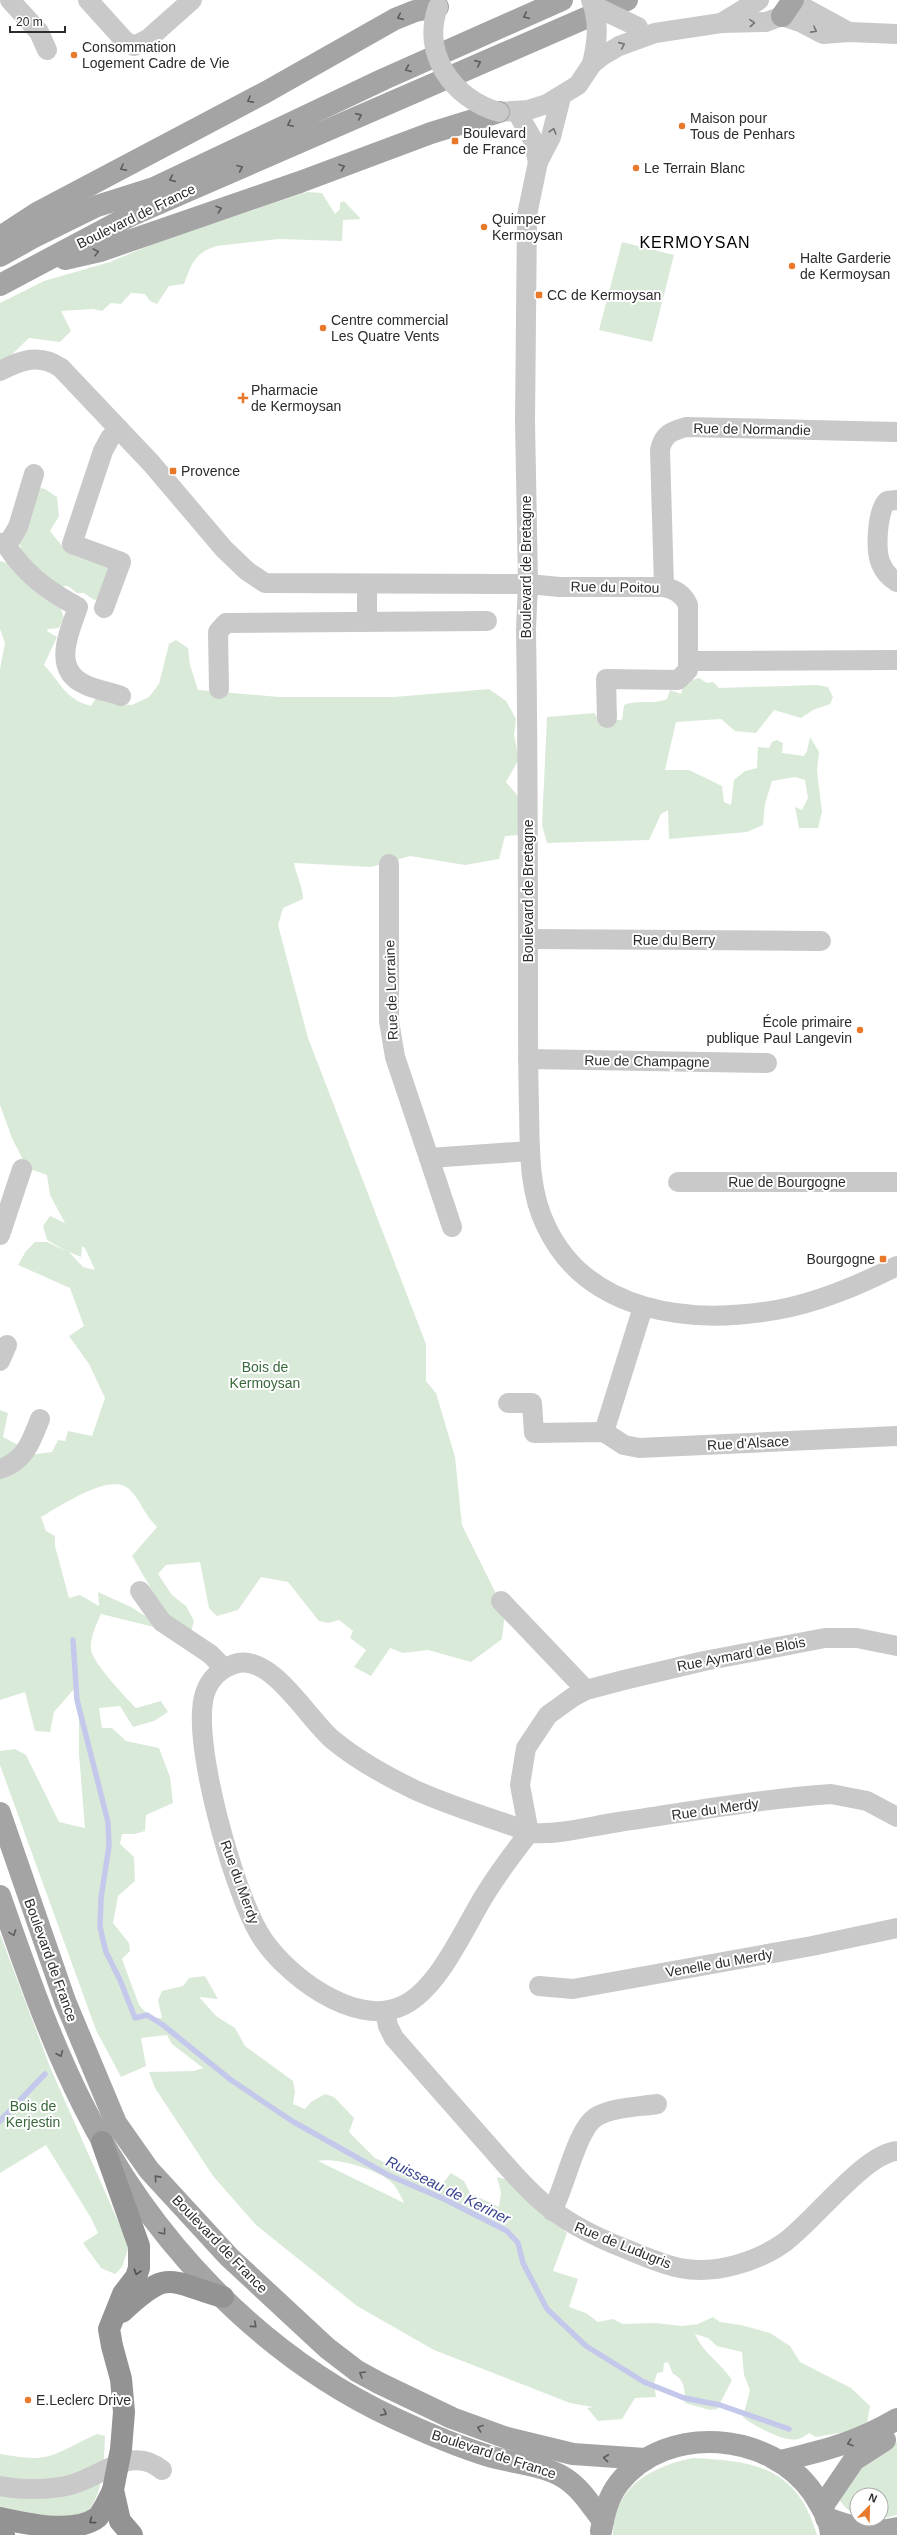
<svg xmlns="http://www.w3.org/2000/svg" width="897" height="2535" font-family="Helvetica,sans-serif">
<rect width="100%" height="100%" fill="#fff"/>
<g fill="#daead9" fill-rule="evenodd">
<path d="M 307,192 L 322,193 L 335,214 L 340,209 L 340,203 L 344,201 L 361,219 L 343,220 L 342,241 L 279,239 L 216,246 C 194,254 192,263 184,284 L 169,286 L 157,304 L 150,301 L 145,294 L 131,293 L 121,304 L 111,303 L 102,311 L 93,309 L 61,311 L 71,331 L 60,342 L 29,338 L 0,366 L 0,303 L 44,281 L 110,262 L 165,239 Z"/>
<polygon points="622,242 674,255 652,342 599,330"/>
<path d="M 35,487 L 45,489 L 57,497 L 59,516 L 50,531 C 58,541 68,555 81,558 C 96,563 96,557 110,569 L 100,598 L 94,600 L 84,593 L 77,593 L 68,586 L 63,586 L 53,600 L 60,607 L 64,618 L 59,628 L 48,629 L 47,631 L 57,637 L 44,665 C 61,683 65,699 91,706 L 98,695 L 113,704 L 132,705 L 149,697 L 159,684 L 169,644 L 176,640 L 188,648 L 190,665 L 198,690 L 279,697 L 394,697 L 489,689 L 506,701 L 516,719 L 514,735 L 519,759 L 506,782 L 518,796 L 519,835 L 505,836 L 499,859 L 465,865 L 410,856 L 371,867 L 294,863 C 296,875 303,886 303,899 L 283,908 L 278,925 L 308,1038 L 426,1344 L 426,1381 L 436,1393 L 455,1457 L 462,1525 L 505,1612 L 502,1639 L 471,1662 L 428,1650 L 403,1653 L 390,1648 L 371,1676 L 354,1667 L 366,1650 L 350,1638 L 353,1631 L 339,1620 L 328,1623 L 319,1621 L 288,1582 L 261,1577 L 238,1610 L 217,1616 L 209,1608 L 200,1562 L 166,1565 L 158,1574 L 172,1595 L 186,1606 L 194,1621 L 191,1632 L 163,1617 L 149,1585 L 132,1556 L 157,1527 C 143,1513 141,1501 130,1490 C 112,1470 59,1507 41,1517 L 46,1531 L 55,1536 L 55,1546 L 69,1598 L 80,1595 L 99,1606 L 98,1592 L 131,1607 L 155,1622 L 154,1627 L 101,1614 C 96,1625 90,1637 91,1650 C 93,1663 126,1698 136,1708 L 161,1701 L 168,1712 L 154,1721 L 133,1727 L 120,1706 L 99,1708 L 102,1728 L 112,1728 L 126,1741 L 159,1748 L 170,1777 L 173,1803 L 146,1815 L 145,1831 L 134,1834 L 122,1834 L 120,1844 L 134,1857 L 135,1881 L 118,1896 L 113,1923 L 129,1943 L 130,1951 L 122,1959 L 139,2005 L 151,2018 L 162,2018 L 158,2000 L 162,1991 L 183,1986 L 189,1978 L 205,1976 L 218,1999 L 199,1997 L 216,2016 L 235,2028 L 245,2046 L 293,2081 L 295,2091 L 293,2104 L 305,2109 L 311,2102 L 325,2094 L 334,2097 L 354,2118 L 349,2132 L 375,2158 L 411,2175 L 426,2175 L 443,2183 L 451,2173 L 464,2181 L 470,2193 L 499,2207 L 501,2193 L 497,2177 L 508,2180 L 567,2233 L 553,2271 L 578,2279 L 569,2307 L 586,2313 L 598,2322 L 613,2319 L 623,2324 L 656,2323 L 682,2326 L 698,2324 L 713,2317 L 720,2322 L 741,2325 L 770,2333 L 790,2346 L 800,2362 L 851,2388 L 870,2406 L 867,2423 L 851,2431 L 816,2437 L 809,2433 C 806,2435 802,2438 798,2439 C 786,2443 752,2425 743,2417 L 750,2390 L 744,2375 L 742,2352 L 717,2346 L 708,2338 L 695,2334 C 703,2353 721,2363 732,2380 L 717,2409 L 710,2410 L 685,2403 C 685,2392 685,2379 673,2374 L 668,2362 L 664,2363 L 663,2372 L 657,2373 L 654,2383 L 656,2397 L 635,2398 L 622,2419 L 598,2421 L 587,2408 L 593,2407 L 570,2403 L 434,2350 L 357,2306 L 256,2225 L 213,2176 L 155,2088 L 149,2072 L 194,2071 L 203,2068 L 172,2044 L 167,2035 L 141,2038 L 146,2066 L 121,2077 L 96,2030 L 0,1765 L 0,1751 L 15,1749 L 26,1755 L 59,1822 L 85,1828 L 79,1754 L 79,1717 L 74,1689 L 54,1712 L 50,1732 L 35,1731 L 25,1692 L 0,1700 L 0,1410 L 8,1413 L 3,1437 L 22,1447 L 29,1455 L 52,1452 L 58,1440 L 65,1441 L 68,1431 L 92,1436 L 105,1398 L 89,1364 L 69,1336 L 84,1326 L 70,1288 L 18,1265 L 26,1251 L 35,1242 L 47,1242 L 66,1251 L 47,1240 L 43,1226 L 50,1216 L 65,1223 L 50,1195 L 47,1175 L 27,1168 L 12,1138 L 0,1105 L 0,669 L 5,643 L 0,629 L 0,561 L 14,565 L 22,551 L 16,534 ZM 82,1246 L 85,1248 L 95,1270 L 83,1267 L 69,1252 L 81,1257 ZM 318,2161 C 335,2157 377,2169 391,2182 C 396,2186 401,2196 404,2203 Z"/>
<path d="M 699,678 L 707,683 L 713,682 L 719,688 L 817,685 L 828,687 L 833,697 L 830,704 L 813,710 L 801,718 L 774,710 L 756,733 L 735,731 L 721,719 L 676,722 L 665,770 L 689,770 L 722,786 L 724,802 L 731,805 L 734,780 L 745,771 L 757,768 L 758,747 L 769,748 L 772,742 L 777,740 L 783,743 L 782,753 L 804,756 L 807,751 L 810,737 L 819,752 L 817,771 L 822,812 L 818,828 L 799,828 L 795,807 L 802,810 L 808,798 L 805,780 L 795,777 L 772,781 L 765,804 L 763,825 L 747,832 L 669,839 L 668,810 L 661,814 L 649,840 L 547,843 L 542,825 L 547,717 L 594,713 L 600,720 L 622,720 L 624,705 C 638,699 653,705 667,699 L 670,690 L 681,694 L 684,682 Z"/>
<polygon points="0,1934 50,2067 129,2246 122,2267 115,2274 101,2268 83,2243 98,2233 91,2218 46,2145 0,2173"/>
<path d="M 97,2434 L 105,2436 C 104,2460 104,2487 91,2507 C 87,2513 76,2518 70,2521 L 0,2509 L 0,2454 C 18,2457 38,2461 55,2454 C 70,2448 83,2440 97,2434 Z"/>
<path d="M 897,2442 L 897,2515 L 881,2519 L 881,2495 L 857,2495 L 857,2515 L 847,2509 L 840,2501 C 843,2469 873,2458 897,2442 Z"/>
<path d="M 693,2458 C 757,2461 797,2468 817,2535 L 613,2535 C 612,2487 653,2466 693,2458 Z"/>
</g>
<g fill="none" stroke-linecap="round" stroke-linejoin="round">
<g stroke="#c4c9eb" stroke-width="5.5">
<polyline points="73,1640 77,1700 108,1822 109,1846 101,1898 100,1927 106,1952 120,1980 135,2018 147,2015 163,2025 231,2080 292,2121 388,2175 444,2199 507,2231 518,2243 523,2263 547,2309 586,2346 644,2382 684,2398 720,2405 789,2429"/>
<polyline points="0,2121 45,2074"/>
</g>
<g stroke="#c9c9c9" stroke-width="20">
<polyline points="10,0 39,32 47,50"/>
<polyline points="88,0 125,41 134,46 148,39 192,0"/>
<polyline points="790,0 849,32"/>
<polyline points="721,23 759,0"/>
<path d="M 561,97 L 551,137 L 538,162 L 527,215 L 525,421 L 528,584 L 526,629 C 528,752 528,875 528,998 C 528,1035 528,1071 529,1108 C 530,1147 528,1189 546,1226 C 587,1313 690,1325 776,1310 C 818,1303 859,1285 897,1266"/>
<polyline points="499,112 528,110 547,104 578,85 592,64 602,56 619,46 655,33 721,23 766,22 782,16 800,22 823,34 849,32 897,34"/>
<polyline points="517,112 533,140 538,162"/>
<path d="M 0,371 C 21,360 40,353 61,368 L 151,463 L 224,549 L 247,571 L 265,583 L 528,584 L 560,587 L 664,587 C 676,590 683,594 688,605 L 688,661 L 897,660"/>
<path d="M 897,500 L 887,501 C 877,511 875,551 881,564 C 884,571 890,578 897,582"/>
<polyline points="0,543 9,542 18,527 34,474"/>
<path d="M 5,543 C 23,573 48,591 78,607 C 69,633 51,670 86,685 C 97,690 110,692 121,696"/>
<polyline points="367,585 367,622"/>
<path d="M 664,587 L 660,450 C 663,434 672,431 686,427 L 897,432"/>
<polyline points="104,608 121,562 72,544 103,451 110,438 119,429"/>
<polyline points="219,689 218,632 226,623 487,621"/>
<polyline points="607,718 606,679 678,680 688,670 688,661"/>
<polyline points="389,864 389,1021 395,1057 429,1158 530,1151"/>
<polyline points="528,939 821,941"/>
<polyline points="528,1059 767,1063"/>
<polyline points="429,1158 452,1227"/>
<polyline points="678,1182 897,1182"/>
<polyline points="0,1235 22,1169"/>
<polyline points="0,1361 7,1345"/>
<polyline points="508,1403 532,1403 534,1433 604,1432 624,1445 639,1448 897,1436"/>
<polyline points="604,1432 643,1307"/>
<path d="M 0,1469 C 25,1461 31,1442 40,1419"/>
<polyline points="140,1591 162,1622 210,1654 224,1668"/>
<polyline points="501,1601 586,1690"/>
<path d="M 529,1833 C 514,1852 499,1872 486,1893 C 465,1926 440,1987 404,2005 C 356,2030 282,1973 259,1933 C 234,1891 190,1739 205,1693 C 210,1678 222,1667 238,1663 C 273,1656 308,1719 333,1740 C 356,1759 386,1776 413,1789 C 443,1803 475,1813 507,1824 C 515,1826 524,1832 532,1833 C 560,1835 591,1826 619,1822 C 689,1812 760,1799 831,1794 L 867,1801 L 897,1817"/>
<polyline points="529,1833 520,1785 526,1748 548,1715 573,1697 586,1690 624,1680 704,1661 825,1638 857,1638 897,1646"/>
<polyline points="539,1986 573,1989 812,1946 897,1928"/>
<path d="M 385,2011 L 388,2026 L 394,2038 C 423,2071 453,2105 482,2138 C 501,2159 519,2182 541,2201 C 566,2223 595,2237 626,2249 C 643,2256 661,2264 680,2268 C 715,2275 757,2262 785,2242 C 815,2220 864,2154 897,2151"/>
<path d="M 552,2211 C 565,2188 577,2128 596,2117 C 613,2107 638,2107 657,2104"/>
<path d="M 0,2486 C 24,2490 46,2491 70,2485 C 102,2477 131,2444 162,2470"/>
</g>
<g stroke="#a4a4a4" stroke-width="22">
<polyline points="782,16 793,0"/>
<polyline points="0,237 37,213 266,92 395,19 415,11 438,7"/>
<polyline points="0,256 32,238 97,206 154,188 384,79 562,0"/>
<polyline points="65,259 100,251 300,182 431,133 499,112"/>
<polyline points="0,285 130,216 627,0"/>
<polyline points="0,1813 65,2001 116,2123 149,2170 229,2257 327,2348 357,2371 379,2383 452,2418 507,2438 573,2454 645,2459"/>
<path d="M 0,1896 C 25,1967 49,2038 83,2105 C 149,2238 259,2355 394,2418 C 426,2433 459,2447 492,2457 C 514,2463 543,2465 563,2477 C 580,2487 591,2505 603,2521"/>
<path d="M 781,2461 C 826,2450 856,2443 897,2419"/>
<polyline points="822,2507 854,2460 885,2440"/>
<path d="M 826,2518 C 850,2526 872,2535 897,2528"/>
<path d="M 601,2531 C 604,2514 608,2497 619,2483 C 667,2422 771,2432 813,2493 C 821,2506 830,2520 831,2535"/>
</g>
<g stroke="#939393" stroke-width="22">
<polyline points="102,2142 139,2246 139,2268 136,2277 123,2294 109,2329 112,2346 121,2379 124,2412 121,2449 113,2490 120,2521 132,2535"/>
<path d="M 122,2312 C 169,2268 167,2281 223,2297"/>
<path d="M 0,2518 C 28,2524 75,2535 98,2517 C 104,2509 109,2499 113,2490"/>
<polyline points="0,2534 4,2535"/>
</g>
<g stroke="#c9c9c9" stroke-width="20">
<path d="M 591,0 C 600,21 597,43 592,64"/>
<polyline points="594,6 638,27"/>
<path d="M 438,7 C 421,54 453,99 499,112"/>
</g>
</g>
<defs><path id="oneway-chevron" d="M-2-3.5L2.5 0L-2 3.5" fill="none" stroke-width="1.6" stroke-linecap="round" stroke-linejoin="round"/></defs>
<g stroke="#5c5c5c">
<use href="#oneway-chevron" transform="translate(526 16) rotate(155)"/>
<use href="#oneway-chevron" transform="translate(400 17) rotate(156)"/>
<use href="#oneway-chevron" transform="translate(478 63) rotate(-24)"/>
<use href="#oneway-chevron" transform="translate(408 69) rotate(157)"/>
<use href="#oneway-chevron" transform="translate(250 100) rotate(152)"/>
<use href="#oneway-chevron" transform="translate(359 116) rotate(-24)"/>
<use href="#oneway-chevron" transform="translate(290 124) rotate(155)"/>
<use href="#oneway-chevron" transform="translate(342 167) rotate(-20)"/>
<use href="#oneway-chevron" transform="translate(123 168) rotate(152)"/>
<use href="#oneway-chevron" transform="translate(240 168) rotate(-23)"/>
<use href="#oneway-chevron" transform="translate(172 179) rotate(156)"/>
<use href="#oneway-chevron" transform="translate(219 209) rotate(-19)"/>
<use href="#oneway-chevron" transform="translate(96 252) rotate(-14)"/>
<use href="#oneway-chevron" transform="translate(13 1933) rotate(70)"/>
<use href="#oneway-chevron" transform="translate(60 2054) rotate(67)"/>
<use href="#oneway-chevron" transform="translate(157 2178) rotate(-132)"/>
<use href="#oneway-chevron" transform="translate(163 2232) rotate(53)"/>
<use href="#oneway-chevron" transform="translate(254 2325) rotate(41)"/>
<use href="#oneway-chevron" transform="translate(362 2374) rotate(-150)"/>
<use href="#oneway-chevron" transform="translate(384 2413) rotate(27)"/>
<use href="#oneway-chevron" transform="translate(480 2428) rotate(-160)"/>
<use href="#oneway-chevron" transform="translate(850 2443) rotate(161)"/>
<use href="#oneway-chevron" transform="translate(606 2458) rotate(-174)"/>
</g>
<g stroke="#737373">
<use href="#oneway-chevron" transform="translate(752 23) rotate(-3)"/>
<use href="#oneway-chevron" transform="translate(814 30) rotate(28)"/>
<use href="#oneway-chevron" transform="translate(622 45) rotate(-24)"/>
<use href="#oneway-chevron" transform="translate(553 131) rotate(-73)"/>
</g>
<g stroke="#505050">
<use href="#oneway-chevron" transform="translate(137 2272) rotate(108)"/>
<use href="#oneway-chevron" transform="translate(92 2521) rotate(143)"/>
</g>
<g fill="#e8782a" stroke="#fff" stroke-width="1.5">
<circle cx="74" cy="55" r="4"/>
<circle cx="682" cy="126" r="4"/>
<rect x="451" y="137" width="8" height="8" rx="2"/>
<circle cx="636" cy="168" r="4"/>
<circle cx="484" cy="227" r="4"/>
<circle cx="792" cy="266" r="4"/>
<rect x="535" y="291" width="8" height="8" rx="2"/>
<circle cx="323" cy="328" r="4"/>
<path d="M241 392h4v4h4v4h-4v4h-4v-4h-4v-4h4z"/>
<rect x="169" y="467" width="8" height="8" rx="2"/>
<circle cx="860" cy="1030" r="4"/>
<rect x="879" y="1255" width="8" height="8" rx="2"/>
<circle cx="28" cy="2400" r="4"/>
</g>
<g text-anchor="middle" stroke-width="4" stroke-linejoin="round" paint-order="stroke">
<g font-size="14" fill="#2c2c2c" stroke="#fff" text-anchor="start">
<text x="82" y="52">Consommation<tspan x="82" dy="16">Logement Cadre de Vie</tspan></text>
<text x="690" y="123">Maison pour<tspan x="690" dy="16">Tous de Penhars</tspan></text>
<text x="463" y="138">Boulevard<tspan x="463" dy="16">de France</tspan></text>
<text x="644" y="173">Le Terrain Blanc</text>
<text x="492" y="224">Quimper<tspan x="492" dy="16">Kermoysan</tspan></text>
<text x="800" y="263">Halte Garderie<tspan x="800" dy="16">de Kermoysan</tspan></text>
<text x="547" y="300">CC de Kermoysan</text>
<text x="331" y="325">Centre commercial<tspan x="331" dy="16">Les Quatre Vents</tspan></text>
<text x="251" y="395">Pharmacie<tspan x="251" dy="16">de Kermoysan</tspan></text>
<text x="181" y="476">Provence</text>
<text x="852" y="1027" text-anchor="end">École primaire<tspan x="852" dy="16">publique Paul Langevin</tspan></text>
<text x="875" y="1264" text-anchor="end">Bourgogne</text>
<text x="36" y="2405">E.Leclerc Drive</text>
</g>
<g font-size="14" fill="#2c2c2c" stroke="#fff">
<text transform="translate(136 216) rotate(-26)" y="5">Boulevard de France</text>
<text transform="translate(752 429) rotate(1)" y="5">Rue de Normandie</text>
<text transform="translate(526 567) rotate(-90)" y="5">Boulevard de Bretagne</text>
<text transform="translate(615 587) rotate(1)" y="5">Rue du Poitou</text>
<text transform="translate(528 891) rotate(-90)" y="5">Boulevard de Bretagne</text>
<text x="674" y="945">Rue du Berry</text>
<text transform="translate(391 990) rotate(-92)" y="5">Rue de Lorraine</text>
<text transform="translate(647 1061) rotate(1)" y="5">Rue de Champagne</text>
<text x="787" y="1187">Rue de Bourgogne</text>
<text transform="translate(748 1443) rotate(-3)" y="5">Rue d'Alsace</text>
<text transform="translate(741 1654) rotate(-11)" y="5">Rue Aymard de Blois</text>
<text transform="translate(715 1809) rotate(-8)" y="5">Rue du Merdy</text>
<text transform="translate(240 1882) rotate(70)" y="5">Rue du Merdy</text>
<text transform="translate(51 1960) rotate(70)" y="5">Boulevard de France</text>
<text transform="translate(719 1963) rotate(-10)" y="5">Venelle du Merdy</text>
<text transform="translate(220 2244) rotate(46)" y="5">Boulevard de France</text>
<text transform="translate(623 2245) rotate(22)" y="5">Rue de Ludugris</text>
<text transform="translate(494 2454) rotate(18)" y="5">Boulevard de France</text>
</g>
<g font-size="14" fill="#39683a" stroke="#fff">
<text x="265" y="1372">Bois de<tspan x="265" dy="16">Kermoysan</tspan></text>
<text x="33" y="2111">Bois de<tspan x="33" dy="16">Kerjestin</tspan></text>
</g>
<g font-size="15" font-style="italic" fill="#39448f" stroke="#fff">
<text transform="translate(448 2190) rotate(26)" y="5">Ruisseau de Keriner</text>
</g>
<g font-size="16" letter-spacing="1" fill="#000" stroke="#fff">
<text x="695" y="248">KERMOYSAN</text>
</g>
</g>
<g transform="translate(869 2507) rotate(23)"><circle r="19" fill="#ffffff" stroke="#ababab"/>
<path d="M0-3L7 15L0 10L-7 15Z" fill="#e8782a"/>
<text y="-6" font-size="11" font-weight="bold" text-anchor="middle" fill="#2c2c2c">N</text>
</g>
<path d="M10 26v6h55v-6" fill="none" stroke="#2c2c2c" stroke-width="2"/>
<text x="16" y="26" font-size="12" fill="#2c2c2c" stroke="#ffffff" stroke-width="3" paint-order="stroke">20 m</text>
</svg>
